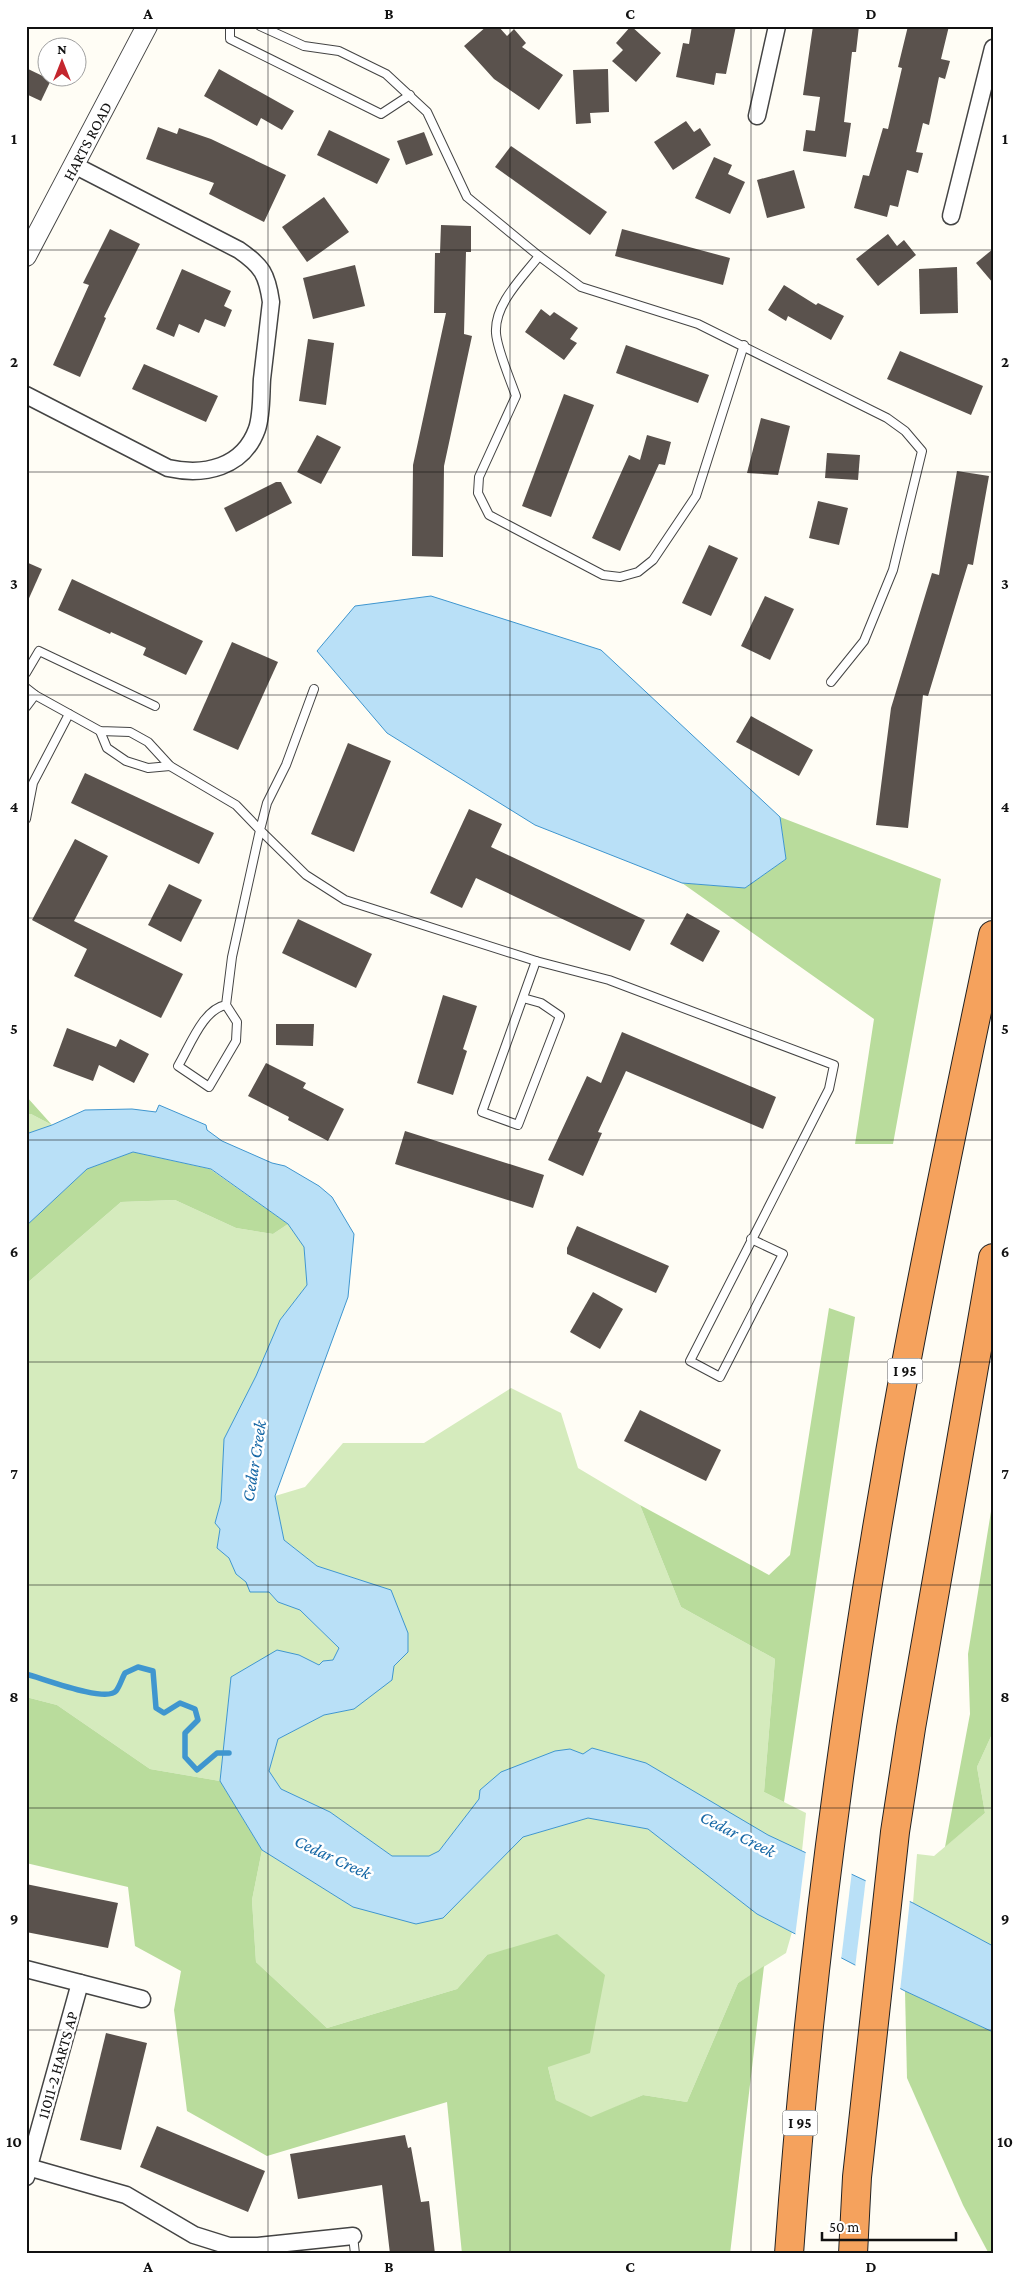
<svg xmlns="http://www.w3.org/2000/svg" width="1019" height="2280" font-family="'Crimson Pro',serif">
<rect width="100%" height="100%" fill="#fffdf5"/>
<g fill="#d5ebbd">
<polygon points="26,1114 31,1114 52,1125 26,1134"/>
<polygon points="175,1200 236,1228 273,1234 288,1224 304,1247 307,1285 280,1320 256,1376 224,1439 221,1501 215,1523 220,1529 217,1547 229,1558 236,1573 246,1582 269,1592 278,1602 300,1610 339,1648 333,1660 323,1661 319,1665 299,1655 231,1677 220,1781 150,1769 57,1705 26,1697 26,1284 121,1202"/>
<polygon points="511,1388 561,1413 578,1468 640,1505 681,1607 775,1659 764,1792 806,1813 802,1851 570,1749 479,1799 439,1851 429,1856 392,1856 330,1812 281,1789 269,1771 278,1739 324,1715 354,1709 408,1651 391,1590 317,1566 284,1540 275,1496 305,1487 343,1443 424,1443"/>
<polygon points="993,1732 993,1946 913,1903 917,1854 934,1856 985,1813 977,1767"/>
<polygon points="588,1818 649,1829 757,1914 792,1932 786,1953 738,1983 687,2102 643,2095 591,2118 556,2100 548,2067 487,1955 457,1989 327,2028 256,1962 252,1900 262,1850 353,1907 443,1918 523,1837"/>
</g>
<g fill="#b9dc9c">
<polygon points="780,817 941,879 893,1144 855,1144 874,1019 682,883 745,888 786,859"/>
<polygon points="26,1096 52,1125 31,1114 26,1114"/>
<polygon points="133,1152 210,1169 288,1224 273,1234 236,1228 175,1200 121,1202 26,1284 26,1226 87,1169"/>
<polygon points="829,1308 855,1317 784,1802 764,1792 775,1659 681,1607 640,1505 769,1575 790,1555"/>
<polygon points="993,1499 993,1732 977,1767 985,1813 945,1847 970,1714 968,1654"/>
<polygon points="26,1697 57,1705 150,1769 220,1781 262,1850 252,1900 256,1962 327,2028 457,1989 487,1955 557,1934 605,1975 590,2053 548,2067 556,2100 591,2117 643,2095 687,2102 738,1983 764,1966 730,2254 462,2254 447,2102 267,2156 187,2111 174,2010 181,1971 135,1946 128,1887 26,1863"/>
<polygon points="905,1991 993,2032 993,2254 989,2254 963,2205 907,2078"/>
</g>
<g fill="#b9e0f7" stroke="#3f96cf">
<polygon points="431,596 601,650 780,817 786,859 745,888 682,883 535,825 387,733 317,651 355,606"/>
<polygon points="159,1105 206,1125 207,1130 222,1141 272,1163 285,1166 319,1186 332,1197 354,1234 348,1297 275,1496 284,1540 317,1566 391,1590 408,1633 408,1652 394,1666 392,1680 354,1709 324,1715 278,1739 269,1771 281,1789 330,1812 392,1856 429,1856 439,1851 479,1799 480,1790 501,1772 555,1751 570,1749 583,1754 592,1748 646,1763 768,1835 913,1903 993,1946 993,2032 905,1991 757,1914 648,1829 588,1818 523,1837 443,1918 416,1924 353,1907 262,1850 220,1781 231,1677 277,1650 299,1655 319,1665 323,1661 333,1660 339,1648 300,1610 278,1602 269,1592 250,1592 246,1582 236,1574 229,1558 217,1548 220,1529 215,1523 221,1501 224,1439 256,1376 280,1320 307,1285 304,1247 288,1224 211,1169 133,1152 87,1169 26,1226 26,1134 52,1125 85,1110 132,1109 156,1112"/>
</g>
<g fill="#fffdf5">
<polygon points="806,1850 852,1871 841,1960 795,1937"/>
<polygon points="866,1878 910,1899 900,1991 855,1968"/>
</g>
<g fill="none" stroke-linecap="round" stroke-linejoin="round">
<path stroke="#3f96cf" stroke-width="5.5" d="M 26,1674 C 42,1678 106,1703 116,1691 C 120,1686 122,1678 125,1673 L 138,1667 L 153,1671 L 156,1708 L 164,1713 L 180,1703 L 195,1709 L 198,1720 L 185,1733 L 185,1757 L 197,1770 L 217,1753 L 229,1753"/>
</g>
<g fill="#5a524d">
<polygon points="487,26 498,26 507,36 514,29 526,43 522,47 563,75 539,110 494,79 464,46"/>
<polygon points="631,26 661,53 636,82 612,61 623,50 616,43"/>
<polygon points="692,26 736,26 726,74 716,73 714,85 676,77 683,43 689,44"/>
<polygon points="813,26 859,26 856,52 852,52 844,122 851,123 846,157 803,151 806,130 815,131 820,97 803,95"/>
<polygon points="908,26 949,26 941,59 950,61 945,79 939,77 929,125 923,123 916,152 923,153 918,173 907,170 898,207 890,205 887,217 854,208 863,175 869,176 883,128 888,129 902,68 898,67"/>
<polygon points="26,68 51,80 41,101 26,94"/>
<polygon points="219,69 294,111 282,130 261,118 257,126 204,96"/>
<polygon points="608,69 609,112 590,113 591,123 576,124 573,70"/>
<polygon points="686,121 694,132 700,128 711,145 673,170 654,142"/>
<polygon points="158,127 177,134 179,128 211,139 286,175 264,222 209,194 214,183 146,159"/>
<polygon points="329,130 390,159 377,184 317,155"/>
<polygon points="424,132 433,155 406,165 397,141"/>
<polygon points="511,146 607,212 590,235 495,167"/>
<polygon points="714,157 732,165 728,174 745,182 730,214 695,198"/>
<polygon points="794,170 805,208 767,218 757,180"/>
<polygon points="324,197 349,232 307,262 282,227"/>
<polygon points="441,225 471,226 471,252 466,252 464,334 472,336 444,466 443,557 412,556 413,465 446,313 434,313 435,253 440,253"/>
<polygon points="110,229 140,244 104,317 106,318 80,377 53,365 89,285 83,283"/>
<polygon points="622,229 730,258 723,285 615,256"/>
<polygon points="888,234 897,246 904,240 916,255 878,286 856,259"/>
<polygon points="993,249 993,283 976,263"/>
<polygon points="355,265 365,306 313,319 303,278"/>
<polygon points="957,267 958,313 920,314 919,269"/>
<polygon points="182,269 231,291 224,306 232,310 225,327 205,319 199,333 179,324 174,337 156,329"/>
<polygon points="784,285 816,305 818,303 844,316 831,340 788,316 786,321 768,310"/>
<polygon points="541,309 550,316 554,312 578,328 570,339 577,343 564,360 525,332"/>
<polygon points="308,339 334,343 326,405 299,401"/>
<polygon points="626,345 709,375 698,403 616,373"/>
<polygon points="900,351 983,386 971,415 887,379"/>
<polygon points="144,364 218,396 206,422 132,389"/>
<polygon points="564,394 594,405 551,517 522,506"/>
<polygon points="761,418 790,426 778,475 747,473"/>
<polygon points="317,435 341,447 321,484 297,472"/>
<polygon points="647,435 671,442 665,465 659,464 620,551 592,538 629,455 640,460"/>
<polygon points="827,453 860,455 858,480 825,478"/>
<polygon points="957,471 989,476 973,565 968,564 928,696 923,695 908,828 876,825 891,708 932,573 939,575"/>
<polygon points="276,482 281,482 292,503 236,532 224,508"/>
<polygon points="818,501 848,508 839,545 809,538"/>
<polygon points="709,545 738,558 711,616 682,603"/>
<polygon points="26,562 42,569 26,605"/>
<polygon points="72,579 203,641 186,675 143,655 146,648 111,632 110,634 58,610"/>
<polygon points="765,596 794,609 770,660 741,646"/>
<polygon points="232,642 278,662 238,750 193,730"/>
<polygon points="751,716 813,750 799,776 736,742"/>
<polygon points="348,743 391,761 354,852 311,834"/>
<polygon points="85,773 214,833 199,864 71,803"/>
<polygon points="469,809 502,824 491,847 645,920 630,951 476,878 462,908 430,893"/>
<polygon points="75,839 108,856 74,921 183,974 161,1018 74,976 87,949 32,920"/>
<polygon points="169,884 202,900 181,942 148,925"/>
<polygon points="687,913 720,931 703,962 670,944"/>
<polygon points="298,919 372,954 356,988 282,953"/>
<polygon points="443,995 477,1006 463,1049 467,1051 453,1095 417,1083"/>
<polygon points="276,1024 314,1024 313,1046 276,1045"/>
<polygon points="67,1028 116,1047 120,1039 149,1054 134,1083 99,1065 93,1081 53,1066"/>
<polygon points="622,1032 776,1097 763,1129 626,1071 598,1132 602,1133 583,1176 548,1160 587,1076 601,1083"/>
<polygon points="266,1063 306,1083 303,1088 344,1109 328,1141 288,1120 289,1117 248,1096"/>
<polygon points="405,1131 544,1175 533,1208 395,1164"/>
<polygon points="577,1226 669,1266 656,1293 567,1254 567,1248"/>
<polygon points="593,1292 623,1309 600,1349 570,1332"/>
<polygon points="640,1410 721,1450 706,1481 624,1441"/>
<polygon points="26,1884 118,1903 108,1948 26,1932"/>
<polygon points="106,2033 147,2043 121,2150 80,2140"/>
<polygon points="157,2126 265,2171 248,2212 140,2167"/>
<polygon points="405,2135 408,2148 411,2147 421,2202 429,2201 435,2254 390,2254 382,2185 298,2199 290,2154"/>
</g>
<g fill="none" stroke-linecap="round" stroke-linejoin="round">
<g stroke="#444" stroke-width="10">
<g id="service">
<polyline points="230,26 230,39 381,114 410,95"/>
<polyline points="260,26 304,46 339,51 386,74 427,112 467,197 539,256 581,287 698,324 887,418 905,431 922,451 893,570 864,641 831,682"/>
<path d="M 539,256 C 523,277 494,304 496,333 C 497,349 510,379 516,396 L 479,477 L 478,493 L 489,515 L 603,575 L 620,577 L 638,572 L 653,560 L 696,496 L 744,345"/>
<polyline points="26,673 39,651 155,706"/>
<path d="M 26,688 L 35,695 L 100,731 L 130,732 L 148,742 L 170,766 L 236,805 L 260,830 L 232,957 L 226,1005 C 203,1009 190,1046 178,1066 L 209,1087 L 236,1041 L 237,1022 L 226,1005"/>
<polyline points="314,689 286,765 267,803 260,830 306,875 345,900 536,961 609,980 834,1065 829,1089 690,1361 720,1377 783,1254 751,1239"/>
<polyline points="26,707 35,695"/>
<polyline points="100,731 107,748 126,761 148,768 170,766"/>
<polyline points="26,819 33,783 69,714"/>
<polyline points="523,998 541,1003 560,1016 518,1125 482,1112 536,961"/>
<polyline points="353,2236 355,2254"/>
</g>
</g>
<g stroke="#444" stroke-width="19">
<g id="minor">
<polyline points="757,116 777,26"/>
<polyline points="951,216 993,48"/>
<path d="M 26,395 L 168,468 C 204,476 243,468 257,429 C 262,414 261,394 262,379 C 265,353 268,328 271,302 C 267,274 262,266 239,250 L 74,165"/>
<polyline points="26,1969 142,1999"/>
<polyline points="28,2167 126,2195 194,2235 229,2246 258,2246 353,2236"/>
<polyline points="26,2177 80,1983"/>
</g>
</g>
<g stroke="#444" stroke-width="22">
<polyline id="tertiary" points="26,256 147,26"/>
</g>
<g stroke="#222" stroke-width="30">
<g id="motorway">
<path d="M 789,2254 C 810,1957 851,1661 905,1369 C 932,1224 963,1079 993,935"/>
<polyline points="853,2254 857,2177 895,1832 911,1728 993,1258"/>
</g>
</g>
<use href="#service" stroke="#fff" stroke-width="8"/>
<use href="#minor" stroke="#fff" stroke-width="16"/>
<use href="#tertiary" stroke="#fff" stroke-width="20"/>
<use href="#motorway" stroke="#f5a25d" stroke-width="28"/>
</g>
<path fill="none" stroke="#111" stroke-width="1" stroke-opacity="0.55" d="M 268,26 L 268,2254M 510,26 L 510,2254M 751,26 L 751,2254M 26,250 L 993,250M 26,472 L 993,472M 26,695 L 993,695M 26,918 L 993,918M 26,1140 L 993,1140M 26,1362 L 993,1362M 26,1585 L 993,1585M 26,1808 L 993,1808M 26,2030 L 993,2030"/>
<g text-anchor="middle" stroke-width="5" stroke-linejoin="round" paint-order="stroke">
<g fill="#fff" stroke="#585858" stroke-width="1">
<rect x="887.5" y="1358.5" width="35" height="25" rx="4"/>
<rect x="782.5" y="2110.5" width="35" height="25" rx="4"/>
</g>
<g font-size="15" font-weight="bold" fill="#111">
<text x="905" y="1376">I 95</text>
<text x="800" y="2128">I 95</text>
</g>
<g font-size="16" fill="#111" stroke="#fff">
<text transform="translate(87 141) rotate(-62)" y="6">HARTS ROAD</text>
<text transform="translate(57 2065) rotate(-74)" y="6">11011-2 HARTS AP</text>
</g>
<g font-size="18" font-style="italic" fill="#1768a6" stroke="#fff">
<text transform="translate(254 1461) rotate(-81)" y="6">Cedar Creek</text>
<text transform="translate(738 1834) rotate(27)" y="6">Cedar Creek</text>
<text transform="translate(333 1857) rotate(25)" y="6">Cedar Creek</text>
</g>
</g>
<rect width="1019" height="2280" fill="none" stroke="#ffffff" stroke-width="55"/>
<g transform="translate(62 62)"><circle r="24" fill="#ffffff" stroke="#a0a0a0"/>
<path d="M0-4L9 19L0 12L-9 19Z" fill="#c4262e"/>
<text y="-8" font-size="14" font-weight="bold" text-anchor="middle" fill="#111111">N</text>
</g>
<path d="M822 2232v8h134v-8" fill="none" stroke="#111111" stroke-width="2.5"/>
<text x="829" y="2232" font-size="15" fill="#111111" stroke="#ffffff" stroke-width="4" paint-order="stroke">50 m</text>
<rect x="28" y="28" width="964" height="2224" fill="none" stroke="#111" stroke-width="2"/>
<g font-size="16" text-anchor="middle" font-weight="bold" fill="#111">
<text x="148" y="19">A</text>
<text x="389" y="19">B</text>
<text x="630" y="19">C</text>
<text x="871" y="19">D</text>
<text x="14" y="144">1</text>
<text x="1005" y="144">1</text>
<text x="14" y="367">2</text>
<text x="1005" y="367">2</text>
<text x="14" y="589">3</text>
<text x="1005" y="589">3</text>
<text x="14" y="812">4</text>
<text x="1005" y="812">4</text>
<text x="14" y="1034">5</text>
<text x="1005" y="1034">5</text>
<text x="14" y="1257">6</text>
<text x="1005" y="1257">6</text>
<text x="14" y="1479">7</text>
<text x="1005" y="1479">7</text>
<text x="14" y="1702">8</text>
<text x="1005" y="1702">8</text>
<text x="14" y="1924">9</text>
<text x="1005" y="1924">9</text>
<text x="14" y="2147">10</text>
<text x="1005" y="2147">10</text>
<text x="148" y="2272">A</text>
<text x="389" y="2272">B</text>
<text x="630" y="2272">C</text>
<text x="871" y="2272">D</text>
</g>
</svg>
